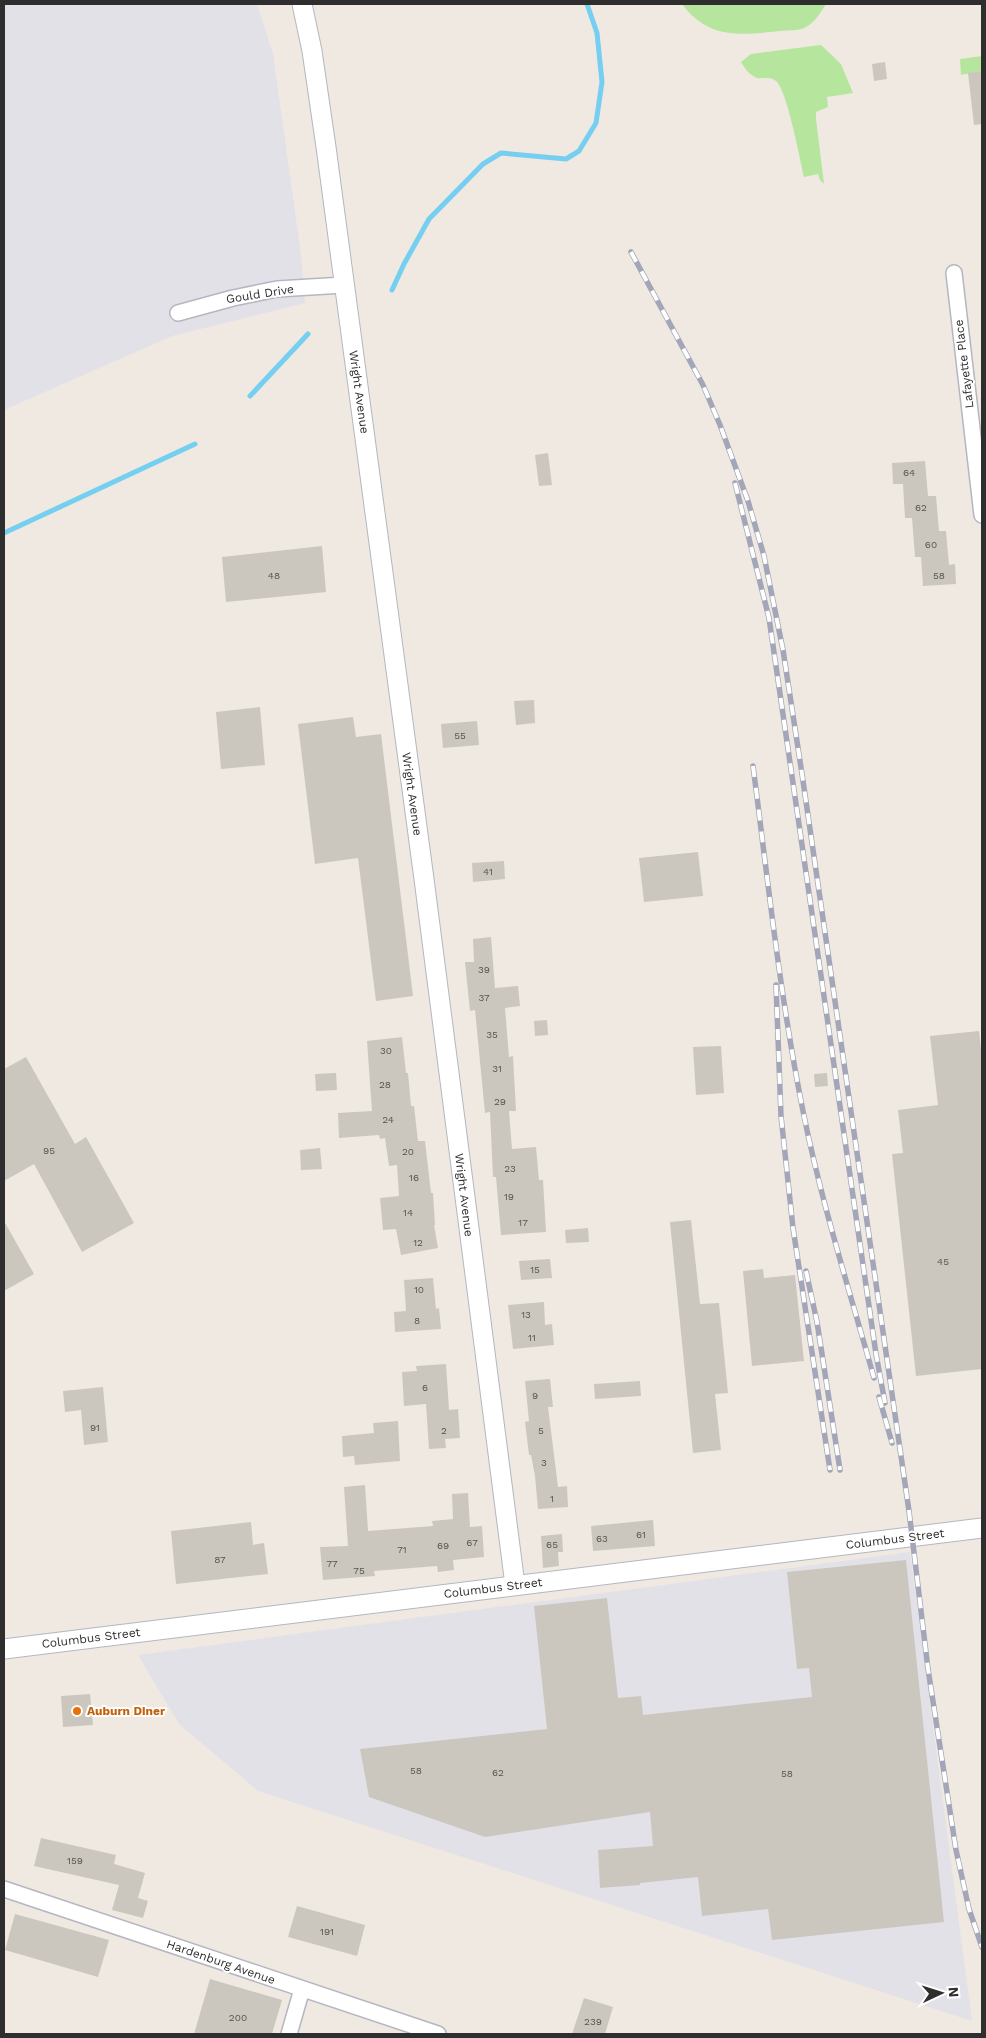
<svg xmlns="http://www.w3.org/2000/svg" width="986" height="2038" font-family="'Work Sans',sans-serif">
<rect width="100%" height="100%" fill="#efe9e1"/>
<g fill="#e3e1e8">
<polygon points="4,4 257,4 273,54 301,255 305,303 172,336 4,410"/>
<polygon points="910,1552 972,2021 258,1791 179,1724 138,1655"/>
</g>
<g fill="#b6e59e">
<path d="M 682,4 L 826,4 C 821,12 815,22 806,27 C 800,31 788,30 780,31 C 741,35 709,40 682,4 Z"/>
<path d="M 821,45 L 841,64 L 853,93 L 827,97 L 828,107 L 816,112 L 816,119 L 824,184 L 820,180 L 818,174 L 804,177 C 800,159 787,90 776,81 C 770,76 763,79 757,78 C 749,75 745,68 741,62 L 751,54 Z"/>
<polygon points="982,56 982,71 961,75 960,59"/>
</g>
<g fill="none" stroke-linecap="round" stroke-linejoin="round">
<g stroke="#75cff0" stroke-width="5">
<polyline points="392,290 404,264 429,219 483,164 501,153 566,159 579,151 596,123 602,82 597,33 587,4"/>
<polyline points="250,396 308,334"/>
<polyline points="4,533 195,444"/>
</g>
</g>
<g fill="#cbc7bf">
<polygon points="885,62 887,79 874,81 872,64"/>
<polygon points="982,71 982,124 974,125 968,73"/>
<polygon points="548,453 552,485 539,486 535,455"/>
<polygon points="925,461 928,496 936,496 939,531 946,531 949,565 955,564 956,584 923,586 921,557 915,557 912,518 905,518 903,484 893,484 892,463"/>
<polygon points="322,546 326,592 226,602 222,557"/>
<polygon points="534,700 535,723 516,725 514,701"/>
<polygon points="260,707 265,765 221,769 216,712"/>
<polygon points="353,717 356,737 381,734 413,996 376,1001 358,858 315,864 298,724"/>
<polygon points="477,721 479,745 443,748 441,724"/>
<polygon points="698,852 703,896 644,902 639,858"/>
<polygon points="504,861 505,879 473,882 472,863"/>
<polygon points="491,937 495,988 518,986 520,1006 505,1008 509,1057 513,1056 516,1111 509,1111 512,1149 536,1147 539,1180 543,1180 546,1232 501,1235 496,1177 493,1177 490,1112 485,1113 475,1010 470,1011 465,962 474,962 473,939"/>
<polygon points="547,1020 548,1035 535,1036 534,1021"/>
<polygon points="979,1031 982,1058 982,1369 916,1376 892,1154 903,1153 898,1110 938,1105 930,1036"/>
<polygon points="402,1037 406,1073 408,1073 411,1106 414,1106 418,1141 425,1141 431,1193 433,1193 435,1225 434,1225 438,1248 401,1255 396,1229 383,1230 380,1198 399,1196 397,1165 389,1166 385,1138 380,1139 379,1135 339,1138 338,1113 372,1111 367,1041"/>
<polygon points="721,1046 724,1093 696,1095 693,1047"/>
<polygon points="26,1057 75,1144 86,1137 134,1223 82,1252 34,1164 4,1181 4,1069"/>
<polygon points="336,1073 337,1090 316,1091 315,1074"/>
<polygon points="827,1073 828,1086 815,1087 814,1074"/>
<polygon points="320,1148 322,1169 301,1170 300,1150"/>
<polygon points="691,1220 700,1304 719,1303 728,1393 715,1394 721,1450 693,1453 670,1222"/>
<polygon points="4,1221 34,1274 4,1291"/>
<polygon points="588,1228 589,1242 566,1243 565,1230"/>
<polygon points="550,1259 552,1278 521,1280 519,1261"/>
<polygon points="763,1269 764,1278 795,1275 804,1361 752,1366 743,1271"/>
<polygon points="433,1278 436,1309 439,1308 441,1329 395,1332 394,1312 406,1311 404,1280"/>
<polygon points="544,1302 545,1325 552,1324 554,1345 513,1349 508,1305"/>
<polygon points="446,1364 449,1410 458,1409 460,1438 445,1439 446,1448 429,1449 426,1404 404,1406 402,1372 417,1371 416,1366"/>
<polygon points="550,1379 553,1407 548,1407 558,1487 567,1486 568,1507 538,1509 535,1476 531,1455 529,1455 525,1422 529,1421 525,1381"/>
<polygon points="640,1381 641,1396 595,1399 594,1384"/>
<polygon points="103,1387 108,1442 84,1445 81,1410 65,1412 63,1391"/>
<polygon points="398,1421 400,1461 355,1465 354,1456 343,1457 342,1436 374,1433 373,1423"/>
<polygon points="365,1485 368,1531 433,1526 432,1521 453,1519 452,1494 468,1493 470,1527 482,1526 484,1557 453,1560 454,1570 438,1572 437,1566 374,1571 375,1576 323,1580 320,1547 348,1546 344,1487"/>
<polygon points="653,1520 655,1546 593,1551 591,1526"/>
<polygon points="251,1522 253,1545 264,1543 268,1574 176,1584 171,1531"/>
<polygon points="562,1534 563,1552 558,1552 559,1566 543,1568 541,1536"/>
<polygon points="906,1560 944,1922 772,1940 768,1909 702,1916 698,1877 640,1883 640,1885 600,1888 598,1850 653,1846 650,1812 485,1837 369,1797 360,1749 547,1729 534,1606 607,1598 618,1698 641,1696 643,1715 812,1697 809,1668 797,1669 787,1572"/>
<polygon points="90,1694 93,1725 63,1727 61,1696"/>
<polygon points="41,1838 116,1855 114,1864 145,1873 138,1898 148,1901 143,1918 112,1910 119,1885 34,1866"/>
<polygon points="297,1906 365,1925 357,1956 288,1937"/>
<polygon points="15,1914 109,1940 98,1977 5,1950"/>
<polygon points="210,1979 282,2000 272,2034 194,2034"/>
<polygon points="584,1998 613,2007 605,2034 572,2034"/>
</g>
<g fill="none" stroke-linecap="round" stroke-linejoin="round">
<g stroke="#b4b7c1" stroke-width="18">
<g id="minor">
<polyline points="954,273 982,515"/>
<polyline points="178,313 233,298 277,289 344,285"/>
<polyline points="4,1889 438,2034"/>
<polyline points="289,2034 302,1989"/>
</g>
</g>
<g stroke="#b4b7c1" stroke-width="21">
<g id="tertiary">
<polyline points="302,4 312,51 326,147 424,879 515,1585"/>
<polyline points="4,1649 982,1528"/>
</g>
</g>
<use href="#minor" stroke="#fff" stroke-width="15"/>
<use href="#tertiary" stroke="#fff" stroke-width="19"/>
<g stroke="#a3a6b8" stroke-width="5.5">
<g id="rail">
<polyline points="631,252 703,385 720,425 748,501 764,556 783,650 802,774 909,1511 928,1669 956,1850 969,1909 982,1947"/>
<polyline points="735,483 769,618 876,1354 885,1403"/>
<path d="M 753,766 C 768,881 780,997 803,1111 C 821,1201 849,1289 874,1378"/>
<polyline points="776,985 781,1116 793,1228 830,1470"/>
<polyline points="806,1271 817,1322 840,1470"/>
<polyline points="879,1397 892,1443"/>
</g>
</g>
<use href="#rail" stroke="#fff" stroke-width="4" stroke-dasharray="11" stroke-linecap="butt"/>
</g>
<circle fill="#e8710a" stroke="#fff" stroke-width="2" cx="77" cy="1711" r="5"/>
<g text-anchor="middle" stroke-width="4" stroke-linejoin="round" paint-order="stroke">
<g font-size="10" fill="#555452">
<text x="909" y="476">64</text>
<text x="921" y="511">62</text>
<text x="931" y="548">60</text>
<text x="274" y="579">48</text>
<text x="939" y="579">58</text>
<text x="460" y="739">55</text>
<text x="488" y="875">41</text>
<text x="484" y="973">39</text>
<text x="484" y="1001">37</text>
<text x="492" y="1038">35</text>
<text x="386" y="1054">30</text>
<text x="497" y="1072">31</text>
<text x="385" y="1088">28</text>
<text x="500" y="1105">29</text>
<text x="388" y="1123">24</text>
<text x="49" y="1154">95</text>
<text x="408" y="1155">20</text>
<text x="510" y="1172">23</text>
<text x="414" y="1181">16</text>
<text x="509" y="1200">19</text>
<text x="408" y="1216">14</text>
<text x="523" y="1226">17</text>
<text x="418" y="1246">12</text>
<text x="943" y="1265">45</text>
<text x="535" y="1273">15</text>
<text x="419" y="1293">10</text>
<text x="526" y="1318">13</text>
<text x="417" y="1324">8</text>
<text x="532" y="1341">11</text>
<text x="425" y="1391">6</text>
<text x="535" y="1399">9</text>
<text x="95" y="1431">91</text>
<text x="444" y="1434">2</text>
<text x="541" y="1434">5</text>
<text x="544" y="1466">3</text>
<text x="552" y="1502">1</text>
<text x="641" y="1538">61</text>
<text x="602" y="1542">63</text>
<text x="472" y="1546">67</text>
<text x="552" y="1548">65</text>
<text x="443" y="1549">69</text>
<text x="402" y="1553">71</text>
<text x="220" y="1563">87</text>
<text x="332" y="1567">77</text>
<text x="359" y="1574">75</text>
<text x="416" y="1774">58</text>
<text x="498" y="1776">62</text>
<text x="787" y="1777">58</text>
<text x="75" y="1864">159</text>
<text x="327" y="1935">191</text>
<text x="238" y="2021">200</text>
<text x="593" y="2025">239</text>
</g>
<g font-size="12" fill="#2e2e2e" stroke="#fff">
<text transform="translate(260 294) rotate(-9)" y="4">Gould Drive</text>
<text transform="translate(964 364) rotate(-97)" y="4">Lafayette Place</text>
<text transform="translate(359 392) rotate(82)" y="4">Wright Avenue</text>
<text transform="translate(412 794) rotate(82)" y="4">Wright Avenue</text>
<text transform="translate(464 1195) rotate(83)" y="4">Wright Avenue</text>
<text transform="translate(895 1539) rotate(-7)" y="4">Columbus Street</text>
<text transform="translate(493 1588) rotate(-7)" y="4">Columbus Street</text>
<text transform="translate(91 1638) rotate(-7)" y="4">Columbus Street</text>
<text transform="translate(221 1962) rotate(19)" y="4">Hardenburg Avenue</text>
</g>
<g font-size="12" font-weight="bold" fill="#c56008" stroke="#fff" text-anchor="start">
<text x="87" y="1715">Auburn Diner</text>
</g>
</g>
<rect width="986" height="2038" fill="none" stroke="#2e2e2e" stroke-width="10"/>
<g transform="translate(941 1993) rotate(86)" stroke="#ffffff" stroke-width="4" paint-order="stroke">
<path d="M0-4L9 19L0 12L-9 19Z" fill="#2e2e2e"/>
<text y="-8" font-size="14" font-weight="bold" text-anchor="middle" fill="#2e2e2e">N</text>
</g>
</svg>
